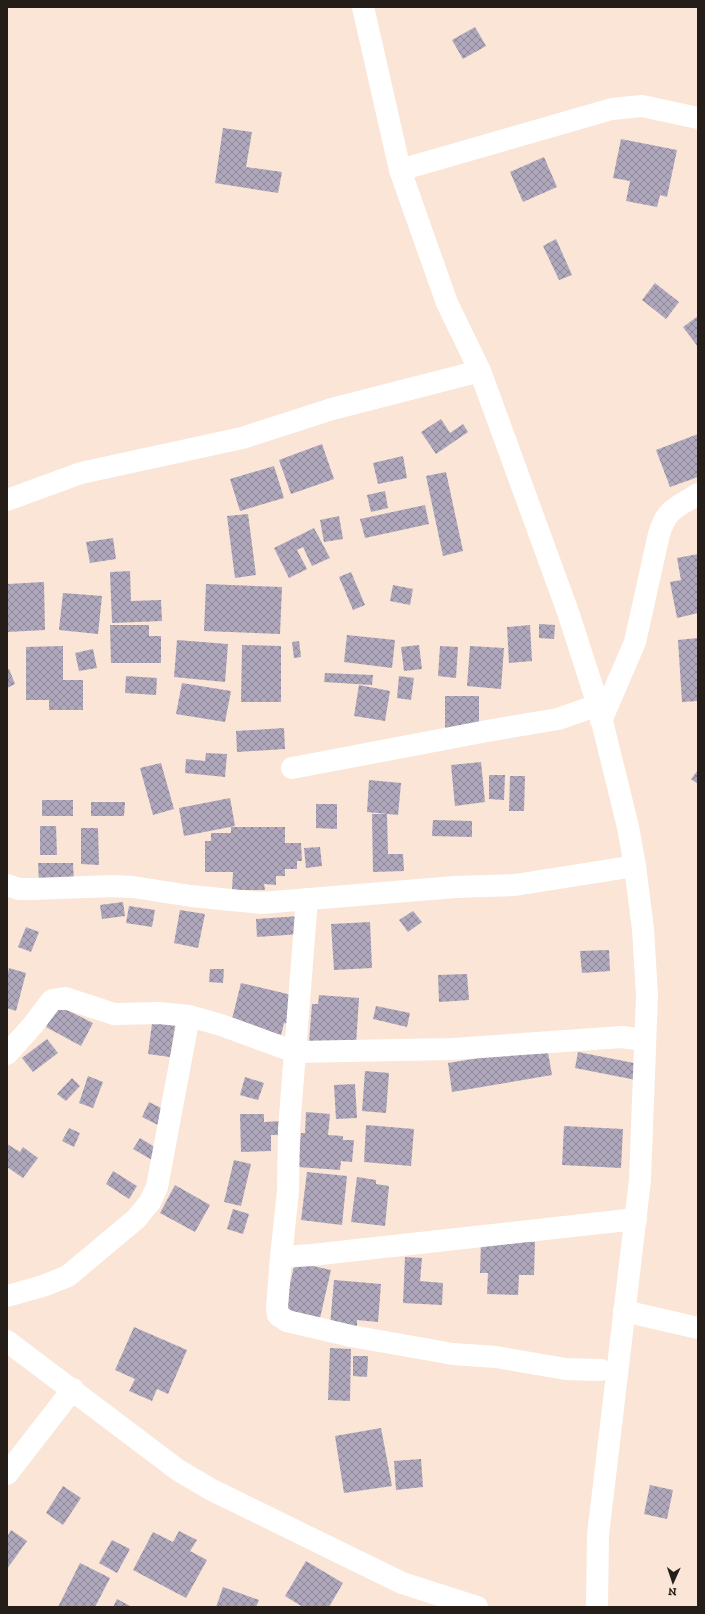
<svg xmlns="http://www.w3.org/2000/svg" width="705" height="1614" font-family="'Zilla Slab',serif">
<defs>
<pattern id="building-cross-hatch" width="8" height="8" patternUnits="userSpaceOnUse"><rect width="8" height="8" fill="#afa8bd"/><path d="M0 0l8 8M0 8l8-8" fill="none" stroke="#8e8899"/></pattern>
</defs>
<rect width="100%" height="100%" fill="#fae5d6"/>
<g fill="url(#building-cross-hatch)">
<polygon points="475,27 486,46 463,59 452,40"/>
<polygon points="223,128 252,132 246,167 282,172 278,193 215,183"/>
<polygon points="621,139 677,150 667,197 660,195 657,207 626,201 630,181 613,178"/>
<polygon points="544,157 557,187 523,202 510,172"/>
<polygon points="556,239 572,275 559,280 543,246"/>
<polygon points="655,283 679,302 666,319 642,300"/>
<polygon points="698,316 698,347 683,327"/>
<polygon points="441,419 450,433 463,424 468,432 436,454 421,432"/>
<polygon points="698,434 698,477 670,487 656,450"/>
<polygon points="322,444 334,479 291,494 279,460"/>
<polygon points="403,456 407,478 378,484 373,463"/>
<polygon points="274,466 284,498 240,511 230,479"/>
<polygon points="446,472 463,551 443,556 426,476"/>
<polygon points="385,491 388,508 371,512 367,495"/>
<polygon points="425,505 429,524 365,538 360,519"/>
<polygon points="248,514 256,575 235,578 227,516"/>
<polygon points="339,516 343,539 324,542 320,520"/>
<polygon points="314,528 330,558 312,566 303,547 297,550 307,569 289,578 274,548"/>
<polygon points="113,538 116,559 90,563 86,542"/>
<polygon points="698,554 698,613 677,618 670,582 681,580 677,558"/>
<polygon points="130,571 131,601 161,600 162,621 112,623 110,572"/>
<polygon points="351,572 365,605 353,610 339,577"/>
<polygon points="44,582 45,630 7,632 7,584"/>
<polygon points="206,584 282,587 280,634 204,631"/>
<polygon points="393,585 413,589 410,605 390,601"/>
<polygon points="63,593 102,596 98,634 59,630"/>
<polygon points="539,624 555,625 554,639 539,638"/>
<polygon points="110,625 149,625 149,636 161,636 161,663 111,663"/>
<polygon points="530,625 532,661 509,663 507,627"/>
<polygon points="347,635 395,640 392,668 344,662"/>
<polygon points="698,638 698,701 682,702 678,640"/>
<polygon points="177,640 228,644 225,682 174,677"/>
<polygon points="299,641 301,657 294,658 292,642"/>
<polygon points="242,645 281,646 281,702 241,702"/>
<polygon points="419,645 422,669 404,671 401,647"/>
<polygon points="63,646 63,680 83,680 83,710 49,710 49,700 26,700 26,647"/>
<polygon points="440,646 458,647 456,678 438,676"/>
<polygon points="470,646 504,648 501,689 467,686"/>
<polygon points="93,649 97,668 79,671 75,653"/>
<polygon points="7,669 9,669 15,684 7,688"/>
<polygon points="325,673 373,675 372,685 324,682"/>
<polygon points="126,676 157,678 156,695 125,693"/>
<polygon points="399,676 414,678 411,700 397,698"/>
<polygon points="182,683 231,691 225,722 176,714"/>
<polygon points="359,685 390,691 385,721 354,716"/>
<rect x="445" y="696" width="34" height="34"/>
<polygon points="284,728 285,749 237,752 236,731"/>
<polygon points="206,753 227,754 225,777 185,773 186,759 205,761"/>
<polygon points="481,762 485,802 455,806 451,765"/>
<polygon points="161,763 174,809 153,815 140,768"/>
<polygon points="698,770 698,784 691,779"/>
<polygon points="489,775 505,775 504,800 489,799"/>
<polygon points="510,776 525,776 524,811 509,811"/>
<polygon points="369,780 401,783 398,815 367,812"/>
<polygon points="230,798 235,826 184,836 179,808"/>
<rect x="42" y="800" width="31" height="16"/>
<polygon points="91,802 125,802 124,816 91,816"/>
<polygon points="316,804 337,804 337,829 316,828"/>
<polygon points="372,814 387,814 388,854 403,854 404,871 373,872"/>
<polygon points="433,820 472,821 472,837 432,836"/>
<polygon points="40,826 56,826 57,855 40,855"/>
<polygon points="231,827 285,827 285,843 301,843 302,861 297,861 297,869 285,869 285,876 276,876 276,885 264,884 265,890 232,890 233,872 205,872 205,841 211,841 211,833 231,833"/>
<polygon points="81,828 98,828 99,865 81,864"/>
<polygon points="320,847 322,866 306,868 304,848"/>
<polygon points="38,863 73,863 74,882 39,882"/>
<polygon points="123,902 125,916 102,919 100,905"/>
<polygon points="129,906 155,910 152,927 126,923"/>
<polygon points="180,910 205,914 198,948 174,943"/>
<polygon points="413,911 422,922 408,932 399,920"/>
<polygon points="300,916 301,934 257,937 256,919"/>
<polygon points="370,922 372,968 334,970 331,924"/>
<polygon points="26,927 39,932 31,952 18,947"/>
<polygon points="609,950 610,971 582,973 580,951"/>
<polygon points="9,968 26,973 16,1011 7,1008 7,977"/>
<polygon points="210,969 224,969 223,983 209,982"/>
<polygon points="467,974 469,1000 439,1002 438,975"/>
<polygon points="241,983 296,996 289,1024 284,1023 281,1035 231,1023"/>
<polygon points="319,995 359,998 356,1045 309,1042 312,1004 318,1004"/>
<polygon points="57,1005 93,1023 81,1046 46,1027"/>
<polygon points="376,1006 410,1013 407,1027 373,1019"/>
<polygon points="153,1016 176,1020 170,1057 148,1054"/>
<polygon points="47,1039 58,1053 33,1072 22,1058"/>
<polygon points="547,1047 552,1075 452,1092 448,1063"/>
<polygon points="578,1052 639,1064 636,1080 575,1068"/>
<polygon points="365,1071 389,1073 386,1113 362,1111"/>
<polygon points="88,1076 103,1082 93,1108 79,1103"/>
<polygon points="245,1077 264,1083 258,1100 240,1095"/>
<polygon points="72,1078 80,1086 66,1101 57,1094"/>
<polygon points="355,1084 357,1118 336,1119 334,1085"/>
<polygon points="149,1102 167,1111 160,1126 142,1117"/>
<polygon points="306,1112 330,1114 328,1135 343,1136 343,1140 354,1140 352,1162 341,1161 340,1170 298,1167 301,1133 305,1133"/>
<polygon points="240,1114 264,1114 264,1122 282,1121 282,1135 271,1135 271,1151 241,1152"/>
<polygon points="366,1125 414,1129 411,1166 364,1162"/>
<polygon points="564,1126 623,1129 621,1168 562,1165"/>
<polygon points="69,1128 80,1133 74,1147 62,1141"/>
<polygon points="140,1138 158,1149 152,1160 133,1149"/>
<polygon points="7,1144 20,1152 23,1147 38,1158 23,1178 7,1167"/>
<polygon points="234,1160 251,1164 241,1206 224,1202"/>
<polygon points="113,1171 137,1186 129,1199 106,1184"/>
<polygon points="307,1172 347,1176 342,1225 301,1220"/>
<polygon points="357,1177 376,1180 376,1184 389,1186 385,1226 351,1222"/>
<polygon points="175,1185 210,1205 195,1232 160,1213"/>
<polygon points="233,1209 249,1214 243,1234 227,1229"/>
<polygon points="481,1242 535,1242 534,1275 519,1275 518,1295 487,1294 488,1273 480,1273"/>
<polygon points="405,1257 422,1258 420,1281 443,1283 442,1305 403,1303"/>
<polygon points="295,1262 331,1270 320,1318 284,1310"/>
<polygon points="334,1280 381,1284 378,1322 357,1320 357,1328 330,1325"/>
<polygon points="134,1327 187,1350 168,1394 157,1389 152,1401 129,1391 135,1379 115,1370"/>
<polygon points="330,1348 351,1349 350,1401 328,1400"/>
<polygon points="353,1356 368,1356 367,1377 353,1376"/>
<polygon points="381,1428 392,1486 344,1493 335,1436"/>
<polygon points="421,1459 423,1487 396,1490 394,1461"/>
<polygon points="650,1485 673,1490 667,1519 644,1514"/>
<polygon points="63,1486 81,1498 63,1525 46,1513"/>
<polygon points="11,1530 27,1541 7,1569 7,1537"/>
<polygon points="179,1531 197,1540 190,1551 207,1560 186,1598 133,1570 153,1532 173,1542"/>
<polygon points="112,1540 130,1549 117,1573 99,1563"/>
<polygon points="306,1561 343,1583 329,1607 303,1607 285,1596"/>
<polygon points="80,1563 110,1578 95,1607 58,1607"/>
<polygon points="223,1587 259,1600 256,1607 216,1607"/>
<polygon points="117,1599 132,1607 113,1607"/>
</g>
<g fill="none" stroke-linecap="round" stroke-linejoin="round">
<g stroke="#fff" stroke-width="22">
<polyline points="363,7 400,170 447,303 480,371 568,612 598,705 628,827 635,866 643,929 647,995 640,1180 598,1535 597,1607"/>
<polyline points="400,170 612,109 642,106 698,118"/>
<polyline points="7,500 81,473 242,438 332,409 480,371"/>
<path d="M 601,721 L 635,642 L 659,534 C 667,508 676,508 698,494"/>
<polyline points="292,768 487,731 558,719 598,705"/>
<polyline points="7,885 19,889 33,889 113,886 133,887 191,896 261,903 455,887 515,885 635,866"/>
<polyline points="307,899 289,1129 288,1191 281,1257 277,1307 278,1315 287,1321 351,1336 453,1354 496,1357 566,1369 601,1370"/>
<polyline points="7,1054 33,1025 52,1000 65,998 114,1014 159,1013 189,1016 221,1025 295,1052 453,1049 622,1037 644,1040"/>
<polyline points="281,1257 312,1255 636,1219"/>
<polyline points="7,1296 43,1286 68,1276 136,1219 150,1202 157,1187 189,1016"/>
<polyline points="624,1311 698,1328"/>
<polyline points="7,1341 178,1470 210,1489 402,1583 477,1607"/>
<polyline points="7,1474 73,1389"/>
</g>
</g>
<rect width="705" height="1614" fill="none" stroke="#251e18" stroke-width="16"/>
<g transform="translate(673 1582) rotate(183)" stroke="#fae5d6" stroke-width="3" paint-order="stroke">
<path d="M0-3L7 15L0 10L-7 15Z" fill="#251e18"/>
<text y="-6" font-size="11" font-weight="bold" text-anchor="middle" fill="#251e18">N</text>
</g>
</svg>
